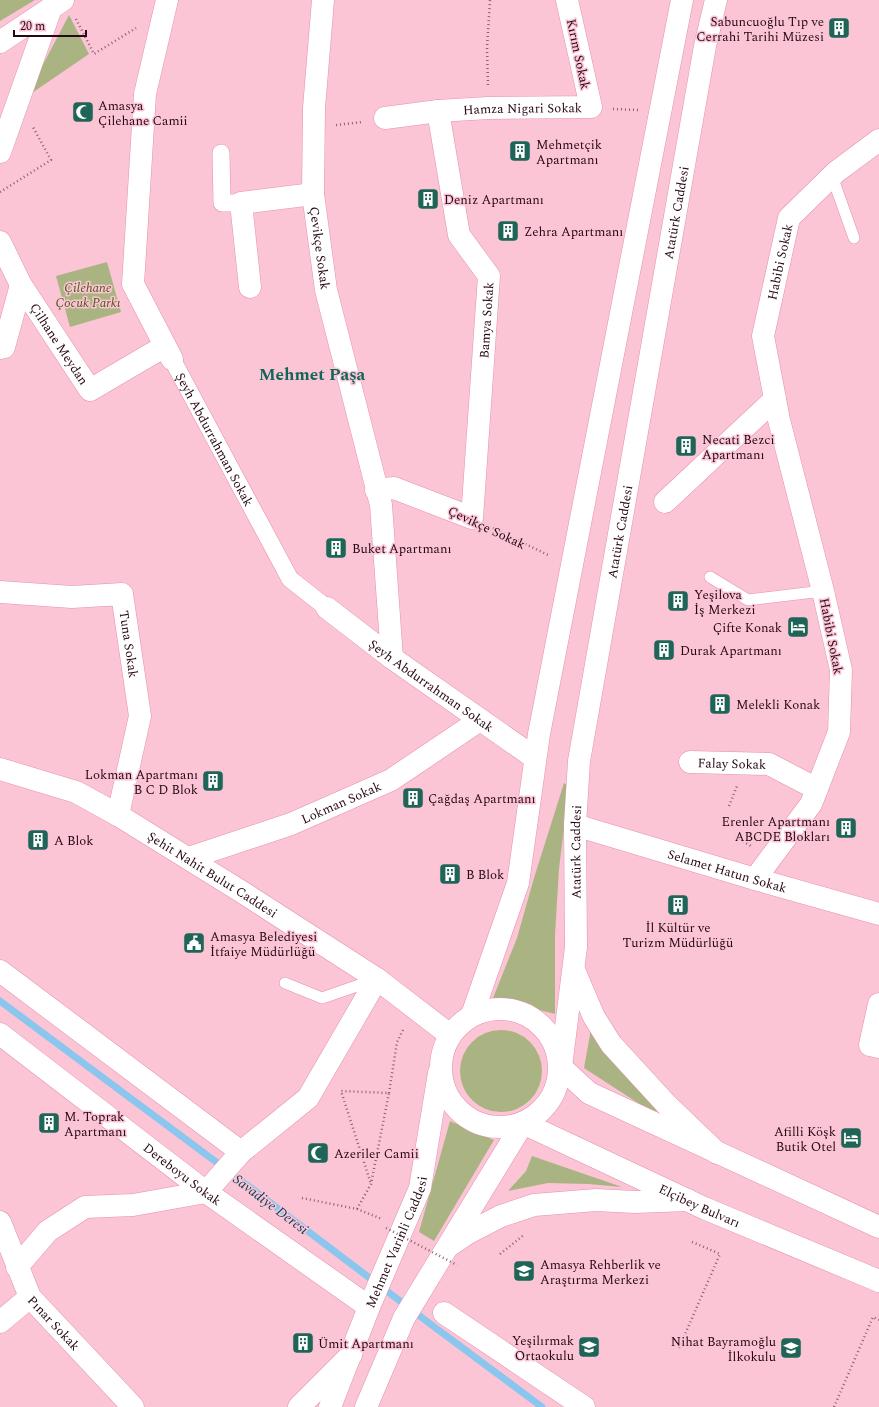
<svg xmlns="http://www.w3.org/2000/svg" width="879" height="1407" font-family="Spectral,serif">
<rect width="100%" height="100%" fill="#fbc5d6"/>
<g fill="#aab483">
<polygon points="0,0 35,0 0,21"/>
<polygon points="69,15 89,54 26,97"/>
<polygon points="107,262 121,312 70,327 56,276"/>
<polygon points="564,783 569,786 559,869 555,935 555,1014 493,998 517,938 534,878"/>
<polygon points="591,1029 658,1109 655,1114 584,1068"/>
<circle cx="501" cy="1071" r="41"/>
<polygon points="450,1121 494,1140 434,1241 419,1232"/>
<polygon points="532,1156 622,1187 588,1184 548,1183 508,1191 526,1171"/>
</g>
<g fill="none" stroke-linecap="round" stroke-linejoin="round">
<polyline stroke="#8ac6ed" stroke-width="7" points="0,1001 243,1182 433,1326 542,1407"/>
<g stroke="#e590ae" stroke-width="12">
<g id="service">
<polyline points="832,176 854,238"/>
<polyline points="710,577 748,600 823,591"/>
<polyline points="285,983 322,998 374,980"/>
</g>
</g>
<g stroke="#e590ae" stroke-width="18">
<g id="pedestrian">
<polyline points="221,153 222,203 241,203"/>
<path id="s1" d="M 172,359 L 290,579 L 327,608"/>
</g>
</g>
<g stroke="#e590ae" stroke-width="23">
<g id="minor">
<polyline points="167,0 145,94 133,284 172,359"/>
<path id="s2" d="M 323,0 L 314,108 L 313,194 L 326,290 L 381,505 L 392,658"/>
<path id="s3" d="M 385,118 L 438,111 L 488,108 L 591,107 L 567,0"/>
<polyline points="0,152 51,8"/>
<path id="s4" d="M 0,242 L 21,285 L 90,390 L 165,346"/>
<polyline points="250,287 241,203 313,194"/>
<polyline points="0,348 4,347 21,285"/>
<path id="s5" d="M 376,490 L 394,488 L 472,518 L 489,276 L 459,235 L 438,111"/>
<polyline points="665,502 775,399"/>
<path id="s6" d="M 0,592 L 72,597 L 122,594 L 140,716 L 118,815"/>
<path id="s7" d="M 327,608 L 392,658 L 535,758"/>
<path id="s8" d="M 690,762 L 769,764 L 817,789"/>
<path id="s9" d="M 575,825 L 755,879 L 879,914"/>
<path id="s10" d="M 189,858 L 291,824 L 391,780 L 480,720"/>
<path id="s11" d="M 755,879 L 811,804 L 839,732 L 841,670 L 823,591 L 779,420 L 763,336 L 789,218 L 836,172 L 879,140"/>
<polyline points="0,971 241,1152"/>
<polyline points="879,1004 870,1045 879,1047"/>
<path id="s12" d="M 0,1034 L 206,1192 L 369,1307"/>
<path id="s13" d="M 0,1222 L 30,1297 L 133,1407"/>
<polyline points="17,1267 48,1231 85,1207 133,1205 206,1192 241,1152 308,1098 377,979"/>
<polyline points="444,1313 584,1407"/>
<polyline points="0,1322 30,1297"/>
<polyline points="299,1407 351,1355"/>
</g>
</g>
<g stroke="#e590ae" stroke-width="23">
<g id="tertiary">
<polyline points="0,42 63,0"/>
<path id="s14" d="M 0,769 L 76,792 L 118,815 L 242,892 L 377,979 L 450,1035"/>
</g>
</g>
<g stroke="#e590ae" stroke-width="23">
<g id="secondary">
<polyline points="561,1067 589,1093 879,1227"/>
<path id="s15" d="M 523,1123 L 704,1208 L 879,1281"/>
</g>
</g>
<g stroke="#e590ae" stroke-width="23">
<g id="primary">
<polyline points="574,970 594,1017 611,1044 666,1104 717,1153"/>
<circle cx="500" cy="1068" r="59"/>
<polyline points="472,1015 518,883 539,734 682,0"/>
<path id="s16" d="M 561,1067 L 576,947 L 575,825 L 579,761 L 705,46 L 716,0"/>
<polyline points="452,1244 468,1233 501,1216 534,1205 596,1200 635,1202 688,1200"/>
<path id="s17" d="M 330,1407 L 369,1307 L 420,1188 L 439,1073"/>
<polyline points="366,1407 404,1318 523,1123"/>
</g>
</g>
<g stroke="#8b6170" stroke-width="2.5" stroke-dasharray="1 3" stroke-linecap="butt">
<polyline points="76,19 94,54 136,28"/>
<polyline points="488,85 487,48 490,0"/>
<polyline points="613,109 638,110"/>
<polyline points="336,125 363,122"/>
<polyline points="0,192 51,160 33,127"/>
<polyline points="493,528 550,556"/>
<polyline points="729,806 737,786"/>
<polyline points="736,837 751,846"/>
<polyline points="389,1093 397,1042 404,1028"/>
<polyline points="302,1198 357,1209 382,1219"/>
<polyline points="357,1209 371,1184 389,1093 341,1091 371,1184"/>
<polyline points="500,1254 525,1234"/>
<polyline points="679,1348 720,1254 690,1241"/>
<polyline points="834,1407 873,1317 879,1320"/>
</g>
<use href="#service" stroke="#fff" stroke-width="11"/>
<use href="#pedestrian" stroke="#fff" stroke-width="17"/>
<use href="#minor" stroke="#fff" stroke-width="22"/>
<use href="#tertiary" stroke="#fff" stroke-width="22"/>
<use href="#secondary" stroke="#fff" stroke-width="22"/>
<use href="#primary" stroke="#fff" stroke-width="22"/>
<polyline stroke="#8b6170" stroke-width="2.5" stroke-dasharray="1 3" stroke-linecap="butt" points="386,1228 457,1265"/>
</g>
<defs>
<g id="building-square" transform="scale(1.15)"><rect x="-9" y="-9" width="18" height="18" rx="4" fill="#1e6457" stroke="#fbc5d6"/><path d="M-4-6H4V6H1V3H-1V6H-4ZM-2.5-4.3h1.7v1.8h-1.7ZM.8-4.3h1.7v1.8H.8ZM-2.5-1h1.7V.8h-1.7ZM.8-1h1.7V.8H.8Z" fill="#fff"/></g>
<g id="mosque-square" transform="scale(1.15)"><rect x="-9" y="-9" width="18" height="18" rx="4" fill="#1e6457" stroke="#fbc5d6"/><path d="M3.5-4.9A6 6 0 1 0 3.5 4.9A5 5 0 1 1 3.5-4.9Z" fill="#fff"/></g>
<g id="hotel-square" transform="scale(1.15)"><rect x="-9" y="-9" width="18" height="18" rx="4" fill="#1e6457" stroke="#fbc5d6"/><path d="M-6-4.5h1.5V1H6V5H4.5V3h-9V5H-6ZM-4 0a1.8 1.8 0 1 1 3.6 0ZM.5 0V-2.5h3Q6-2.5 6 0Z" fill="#fff"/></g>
<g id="civic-square" transform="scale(1.15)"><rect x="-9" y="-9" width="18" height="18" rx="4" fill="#1e6457" stroke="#fbc5d6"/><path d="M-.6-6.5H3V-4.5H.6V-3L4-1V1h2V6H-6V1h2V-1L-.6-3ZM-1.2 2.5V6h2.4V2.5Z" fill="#fff"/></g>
<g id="school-square" transform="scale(1.15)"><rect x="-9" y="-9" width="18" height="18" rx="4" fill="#1e6457" stroke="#fbc5d6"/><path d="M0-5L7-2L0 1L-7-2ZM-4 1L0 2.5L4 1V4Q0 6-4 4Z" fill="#fff"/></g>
</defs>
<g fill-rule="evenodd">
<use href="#building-square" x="839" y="28"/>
<use href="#mosque-square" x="83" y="112"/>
<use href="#building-square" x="520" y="151"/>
<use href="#building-square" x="428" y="199"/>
<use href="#building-square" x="508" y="231"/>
<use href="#building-square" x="686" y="446"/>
<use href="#building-square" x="336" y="548"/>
<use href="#building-square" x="678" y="601"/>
<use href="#hotel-square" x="798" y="627"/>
<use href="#building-square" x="664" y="650"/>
<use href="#building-square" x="720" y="704"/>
<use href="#building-square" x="213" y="781"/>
<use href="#building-square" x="413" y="798"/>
<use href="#building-square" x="846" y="828"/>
<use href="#building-square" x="38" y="840"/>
<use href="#building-square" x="450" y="874"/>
<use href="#building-square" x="678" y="905"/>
<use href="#civic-square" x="194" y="943"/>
<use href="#building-square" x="49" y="1123"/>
<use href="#hotel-square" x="851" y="1138"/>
<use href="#mosque-square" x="318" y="1153"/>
<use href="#school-square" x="524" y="1271"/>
<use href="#building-square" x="303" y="1343"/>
<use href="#school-square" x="589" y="1347"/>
<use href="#school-square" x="791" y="1348"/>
</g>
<g text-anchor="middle" stroke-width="3" stroke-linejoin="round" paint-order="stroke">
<g font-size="13" fill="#260714" stroke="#fbc5d6" text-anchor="start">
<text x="824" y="26" text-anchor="end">Sabuncuoğlu Tıp ve<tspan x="824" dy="15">Cerrahi Tarihi Müzesi</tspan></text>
<text x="98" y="110">Amasya<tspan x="98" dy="15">Çilehane Camii</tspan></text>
<text x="536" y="149">Mehmetçik<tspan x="536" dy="15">Apartmanı</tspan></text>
<text x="444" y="204">Deniz Apartmanı</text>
<text x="524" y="236">Zehra Apartmanı</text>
<text x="702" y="444">Necati Bezci<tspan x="702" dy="15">Apartmanı</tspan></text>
<text x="352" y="553">Buket Apartmanı</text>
<text x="694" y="599">Yeşilova<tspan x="694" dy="15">İş Merkezi</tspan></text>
<text x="782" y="632" text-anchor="end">Çifte Konak</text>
<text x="680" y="655">Durak Apartmanı</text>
<text x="736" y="709">Melekli Konak</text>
<text x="198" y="779" text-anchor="end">Lokman Apartmanı<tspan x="198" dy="15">B C D Blok</tspan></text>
<text x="428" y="803">Çağdaş Apartmanı</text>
<text x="830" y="826" text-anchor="end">Erenler Apartmanı<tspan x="830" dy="15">ABCDE Blokları</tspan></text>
<text x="54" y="845">A Blok</text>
<text x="466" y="879">B Blok</text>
<text x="678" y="932" text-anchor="middle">İl Kültür ve<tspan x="678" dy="15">Turizm Müdürlüğü</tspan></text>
<text x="210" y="941">Amasya Belediyesi<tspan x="210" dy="15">İtfaiye Müdürlüğü</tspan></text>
<text x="64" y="1121">M. Toprak<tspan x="64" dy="15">Apartmanı</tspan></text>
<text x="836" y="1136" text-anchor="end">Afilli Köşk<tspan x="836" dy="15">Butik Otel</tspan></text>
<text x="334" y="1158">Azeriler Camii</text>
<text x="540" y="1269">Amasya Rehberlik ve<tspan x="540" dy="15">Araştırma Merkezi</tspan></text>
<text x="574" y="1345" text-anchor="end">Yeşilırmak<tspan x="574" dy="15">Ortaokulu</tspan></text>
<text x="776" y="1346" text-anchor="end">Nihat Bayramoğlu<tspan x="776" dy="15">İlkokulu</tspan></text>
<text x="318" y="1348">Ümit Apartmanı</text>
</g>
<g font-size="13" fill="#260714" stroke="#fbc5d6">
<text transform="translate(579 54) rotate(78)" y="5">Kırım Sokak</text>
<text dy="5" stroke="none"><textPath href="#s3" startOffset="138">Hamza Nigari Sokak</textPath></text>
<text dy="5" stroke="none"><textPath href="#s16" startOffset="864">Atatürk Caddesi</textPath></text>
<text dy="5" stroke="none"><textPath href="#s2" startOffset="249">Çevikçe Sokak</textPath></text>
<text dy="5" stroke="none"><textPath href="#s11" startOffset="652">Habibi Sokak</textPath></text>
<text dy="5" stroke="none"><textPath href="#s5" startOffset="300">Bamya Sokak</textPath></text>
<text dy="5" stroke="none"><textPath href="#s4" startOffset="118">Çilhane Meydan</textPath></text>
<text dy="5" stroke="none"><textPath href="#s1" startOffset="91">Şeyh Abdurrahman Sokak</textPath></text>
<text transform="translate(487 527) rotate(25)" y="5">Çevikçe Sokak</text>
<text dy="5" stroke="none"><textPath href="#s16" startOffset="540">Atatürk Caddesi</textPath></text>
<text transform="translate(832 636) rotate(79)" y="5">Habibi Sokak</text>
<text dy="5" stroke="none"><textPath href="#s6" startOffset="173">Tuna Sokak</textPath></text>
<text dy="5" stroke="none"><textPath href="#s7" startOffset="130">Şeyh Abdurrahman Sokak</textPath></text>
<text dy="5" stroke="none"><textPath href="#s8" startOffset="42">Falay Sokak</textPath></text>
<text dy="5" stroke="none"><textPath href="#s10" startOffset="162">Lokman Sokak</textPath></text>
<text dy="5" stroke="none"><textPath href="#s16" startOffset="216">Atatürk Caddesi</textPath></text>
<text dy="5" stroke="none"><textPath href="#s9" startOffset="159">Selamet Hatun Sokak</textPath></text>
<text dy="5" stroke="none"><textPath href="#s14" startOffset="239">Şehit Nahit Bulut Caddesi</textPath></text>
<text dy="5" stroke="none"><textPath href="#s12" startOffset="230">Dereboyu Sokak</textPath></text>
<text dy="5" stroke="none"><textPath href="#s15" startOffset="195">Elçibey Bulvarı</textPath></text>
<text dy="5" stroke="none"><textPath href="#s17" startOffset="178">Mehmet Varinli Caddesi</textPath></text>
<text dy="5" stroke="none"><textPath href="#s13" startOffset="116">Pınar Sokak</textPath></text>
</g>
<g font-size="13" font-style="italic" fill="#4f5915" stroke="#fbc5d6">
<text x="88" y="292">Çilehane<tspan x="88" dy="15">Çocuk Parkı</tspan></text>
</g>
<g font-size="14" font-style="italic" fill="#0a3c56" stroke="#fbc5d6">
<text transform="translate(271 1204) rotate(37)" y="5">Savadiye Deresi</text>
</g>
<g font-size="17" font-weight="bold" fill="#106657" stroke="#fbc5d6">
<text x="312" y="380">Mehmet Paşa</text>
</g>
</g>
<path d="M14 30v6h72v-6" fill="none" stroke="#260714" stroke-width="2"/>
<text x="20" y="30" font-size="12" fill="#260714" stroke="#fbc5d6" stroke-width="3" paint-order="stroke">20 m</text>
</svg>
